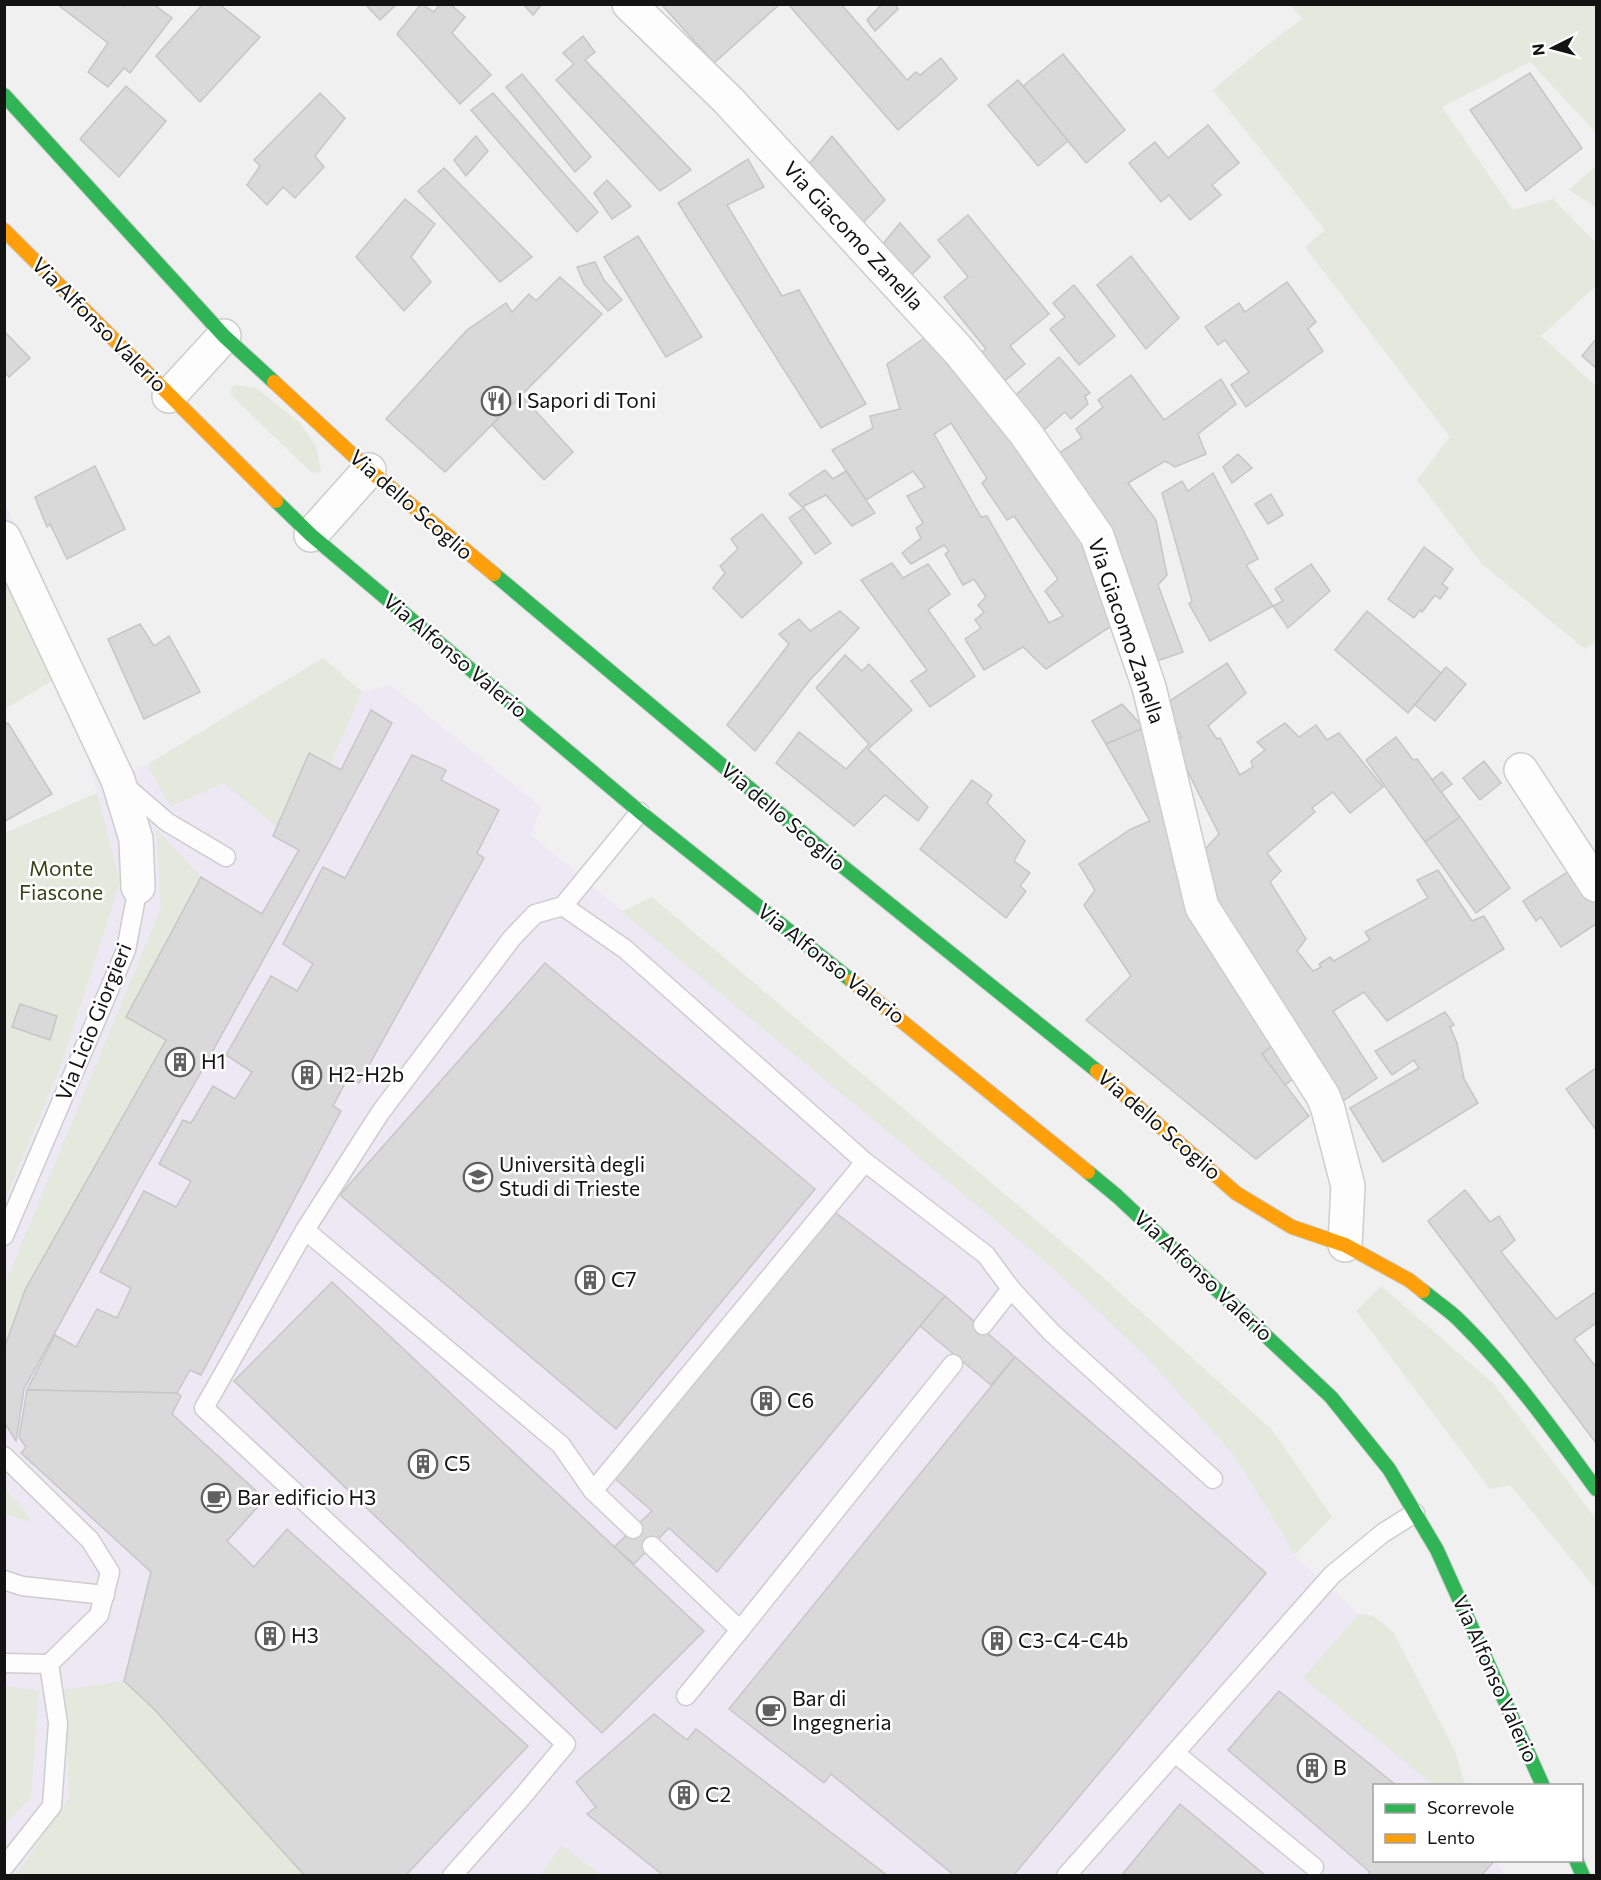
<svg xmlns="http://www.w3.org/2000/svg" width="1601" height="1880" font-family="Commissioner,sans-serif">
<rect width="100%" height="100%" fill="#f0f0f0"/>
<polygon fill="#ece8f4" points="4,502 131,773 148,764 170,807 224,783 309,753 331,764 362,692 390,685 541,807 531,835 1056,1271 1150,1361 1232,1453 1280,1529 1294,1555 1358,1614 1373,1616 1393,1632 1455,1751 1465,1785 1374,1786 1374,1860 1497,1861 1505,1875 5,1875 5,1514 34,1522 5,1488 5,1200 63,1060 120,882 78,719 5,568"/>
<g fill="#e4e8dd">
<polygon points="1291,5 1596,5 1596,133 1530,62 1442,107 1513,210 1553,199 1596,243 1596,286 1541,336 1596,386 1596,641 1585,649 1482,564 1417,480 1450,437 1305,247 1325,230 1213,90 1253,56 1302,19"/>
<polygon points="1596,166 1596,207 1569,190"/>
<polygon points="235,385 256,388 300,423 316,446 321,471 317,473 311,472 231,395 231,388"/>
<polygon points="4,568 58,677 5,709 4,709"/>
<polygon points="323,658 362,692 330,765 308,754 277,827 224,783 170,807 148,764"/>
<polygon points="97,793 120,882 63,1060 5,1200 5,833"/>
<polygon points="156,829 201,877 126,1017 166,1040 25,1289 5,1349 5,1284 161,908"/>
<polygon points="652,897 1096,1271 1273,1431 1332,1517 1294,1555 1280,1529 1232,1453 1150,1361 1056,1271 622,912"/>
<polygon points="1381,1286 1493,1383 1596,1519 1596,1589 1510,1485 1490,1489 1356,1311"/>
<polygon points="5,1488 34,1523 5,1514"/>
<polygon points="1359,1614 1373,1616 1393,1632 1455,1751 1465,1785 1433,1785 1303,1678"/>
<polygon points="124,1681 153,1708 305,1876 15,1876 69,1798 64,1690"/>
<polygon points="5,1686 39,1691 31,1797 5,1824"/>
<polygon points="562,1846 601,1875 540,1875"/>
</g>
<g fill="#d9d9d9" stroke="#c7c6c7" stroke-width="1.5" fill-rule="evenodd">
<polygon points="57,4 121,4 125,7 127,4 153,4 172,18 130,73 124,68 108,87 88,72 108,43"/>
<polygon points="203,4 219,4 260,37 200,102 156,56"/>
<polygon points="365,4 397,4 380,20"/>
<polygon points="421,4 434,12 440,4 450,4 465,17 452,33 491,75 460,104 397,34"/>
<polygon points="523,4 542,4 533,15"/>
<polygon points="661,4 780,4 714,63"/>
<polygon points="788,4 841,4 907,80 916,72 920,75 941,58 957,79 898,130"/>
<polygon points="882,4 895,4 898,9 875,31 867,20"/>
<polygon points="583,36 595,52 585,60 691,170 660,191 556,80 574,64 563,53"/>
<polygon points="1063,54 1125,130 1086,163 1023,86"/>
<polygon points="1530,73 1582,148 1526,191 1470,110"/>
<polygon points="522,74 591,157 575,172 506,87"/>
<polygon points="1018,80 1068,141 1038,166 988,105"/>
<polygon points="126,86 166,121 119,177 80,139"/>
<polygon points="320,93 345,118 315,156 324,167 295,198 283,187 267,205 247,185 260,166 254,160"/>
<polygon points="493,93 598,212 577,232 471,110"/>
<polygon points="1208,125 1239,163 1212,185 1221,195 1190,220 1169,195 1161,202 1129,163 1155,142 1168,158"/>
<polygon points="476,136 488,151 466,176 454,160"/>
<polygon points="832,136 885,200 859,227 806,168"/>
<polygon points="748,159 764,187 727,205 782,296 799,290 866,404 821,428 678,203"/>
<polygon points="444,168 532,257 500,282 418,191"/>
<polygon points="607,180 631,206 612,219 594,193"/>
<polygon points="405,199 435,224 411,257 431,282 404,311 356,257"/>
<polygon points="968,215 1049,314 1010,346 1025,364 996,388 973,360 986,349 944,297 968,277 938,240"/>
<polygon points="900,223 930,257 905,281 878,250"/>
<polygon points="638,236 702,337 666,357 604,257"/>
<polygon points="1131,256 1179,318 1146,349 1097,285"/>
<polygon points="595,262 604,280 622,300 608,311 584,284 577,267"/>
<polygon points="560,277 602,314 445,472 386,419 467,330 506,303 512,312 529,294 536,301"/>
<polygon points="1287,282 1316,322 1308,329 1323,351 1246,407 1231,385 1249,372 1225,340 1218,345 1205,327 1239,303 1245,312"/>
<polygon points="1074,285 1115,336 1079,365 1050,329 1065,317 1053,303"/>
<polygon points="4,331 30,358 9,377 4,372"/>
<path d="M 933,332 L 1100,565 L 1119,621 L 1046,669 L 1023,647 L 984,670 L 965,639 L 981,628 L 975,620 L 984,612 L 978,605 L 986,597 L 974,579 L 963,585 L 945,554 L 949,551 L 944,545 L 911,564 L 902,553 L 921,538 L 916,528 L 923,523 L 907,496 L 925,487 L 913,471 L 866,500 L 832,450 L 873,428 L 870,416 L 900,409 L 887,364 ZM 951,423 L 987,478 L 982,483 L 1007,520 L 1014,516 L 1058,579 L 1045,591 L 1063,616 L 1049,623 L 987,516 L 981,517 L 934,434 Z"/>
<polygon points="1596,339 1596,368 1582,356"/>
<polygon points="1059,357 1090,393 1085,396 1088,404 1071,419 1065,412 1038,435 1009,401"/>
<polygon points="1131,375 1164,420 1221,379 1236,404 1198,434 1206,454 1175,467 1165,461 1128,483 1156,520 1167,575 1158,585 1183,652 1151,663 1053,457 1082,438 1076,429 1103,407 1098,400"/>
<polygon points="521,395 573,452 544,480 492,425"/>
<polygon points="1238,454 1252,468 1232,483 1223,467"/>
<polygon points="95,466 125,529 67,559 50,524 47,527 35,497"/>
<polygon points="825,470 833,479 846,471 875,513 852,526 826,495 802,507 789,494"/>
<polygon points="1213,473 1258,559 1246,565 1273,606 1210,641 1189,604 1192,601 1162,493 1182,481 1188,491"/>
<polygon points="1271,494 1283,515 1268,524 1255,504"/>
<polygon points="804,508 831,543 815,554 789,518"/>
<polygon points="762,514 802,563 742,618 713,588 725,573 720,566 738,549 731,539"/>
<polygon points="1424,547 1453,569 1442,584 1448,588 1440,599 1435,595 1422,612 1420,610 1414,618 1388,599"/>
<polygon points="892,563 903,578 928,564 950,594 928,610 975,676 930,707 911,681 927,670 861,580"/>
<polygon points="1311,564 1330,591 1288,628 1273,606 1283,601 1275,589"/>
<polygon points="840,611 859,628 809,681 755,751 727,725 789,644 779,634 799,619 810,631"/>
<polygon points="1367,611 1441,673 1408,713 1335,650"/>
<polygon points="140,624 154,646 169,636 200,692 144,719 108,639"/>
<polygon points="845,655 862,671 869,664 912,710 868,749 928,807 918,821 885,795 854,826 776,763 799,732 846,769 869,744 816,688"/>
<polygon points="1227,663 1246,693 1208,726 1217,739 1220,738 1240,775 1253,767 1251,761 1265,750 1257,742 1285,723 1299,737 1316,725 1327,740 1339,733 1383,787 1350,813 1333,792 1312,808 1315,812 1267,853 1281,871 1270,882 1306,939 1297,951 1313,971 1321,967 1319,964 1330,957 1334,961 1370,940 1365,932 1428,898 1417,880 1438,870 1472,921 1484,916 1504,949 1387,1021 1364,992 1333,1011 1377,1078 1343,1101 1221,911 1199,856 1219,834 1172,740 1182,737 1162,706"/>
<polygon points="1446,667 1466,684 1435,721 1415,705"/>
<polygon points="1122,704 1144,728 1106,744 1092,721"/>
<polygon points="371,710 392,723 330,839 195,1083 146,1167 24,1389 16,1441 4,1422 4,1349 25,1290 166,1040 126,1017 201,877 262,914 299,850 273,836 309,753 341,770"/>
<polygon points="8,723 52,794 4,822 4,725"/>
<polygon points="1144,728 1276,1043 1262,1054 1309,1116 1256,1159 1086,1020 1131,976 1084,905 1095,890 1079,864 1131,829 1150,821 1106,744"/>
<polygon points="1396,737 1413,760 1417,759 1460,817 1425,842 1366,760"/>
<polygon points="412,755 446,770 441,780 499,810 477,853 484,858 359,1083 348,1078 333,1106 341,1111 201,1375 190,1370 177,1393 27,1390 55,1335 76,1347 97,1309 117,1318 131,1288 100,1272 144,1191 176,1207 191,1181 159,1164 183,1120 191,1123 213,1086 235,1099 252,1072 226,1055 271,976 297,991 313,964 283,944 323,867 345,878"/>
<polygon points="1484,761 1501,783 1480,800 1463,778"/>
<polygon points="1442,772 1452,784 1441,792 1432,780"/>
<polygon points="972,780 992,795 987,803 1025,841 1014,861 1030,873 1020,886 1026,891 1006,918 920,849"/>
<polygon points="1460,817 1510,888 1476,913 1425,842"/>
<polygon points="1575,867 1596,899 1596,924 1561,947 1541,917 1536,921 1523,901"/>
<polygon points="545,963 815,1189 616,1429 340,1195"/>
<polygon points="20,1004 57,1016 50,1040 12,1027"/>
<polygon points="1445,1012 1454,1025 1450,1027 1457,1043 1464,1079 1478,1103 1383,1162 1350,1108 1419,1068 1414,1060 1392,1075 1375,1051"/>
<polygon points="1276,1043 1297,1076 1285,1085 1262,1054"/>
<polygon points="1596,1068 1596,1130 1566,1089"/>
<polygon points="1465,1190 1490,1222 1499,1216 1515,1240 1501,1252 1556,1319 1596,1292 1596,1323 1574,1339 1596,1367 1596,1443 1428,1221"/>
<polygon points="832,1210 945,1296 717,1572 669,1528 634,1564 614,1547 652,1511 612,1476"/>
<polygon points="332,1282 704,1631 602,1733 234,1381"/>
<polygon points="945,1296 1015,1357 991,1385 920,1326"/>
<polygon points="1015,1357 1266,1573 1013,1876 955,1876 831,1774 824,1783 729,1709"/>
<polygon points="27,1390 177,1393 181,1396 172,1414 265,1499 227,1541 254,1567 287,1529 528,1746 405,1876 305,1876 153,1708 124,1681 151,1572 21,1453 26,1447 19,1437"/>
<polygon points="1279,1691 1397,1786 1374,1786 1374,1860 1491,1860 1493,1862 1481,1876 1367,1876 1370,1872 1228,1750"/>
<polygon points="654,1714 687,1740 696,1729 888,1876 664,1876 587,1814 596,1807 576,1782"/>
<polygon points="1180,1804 1266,1876 1121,1876"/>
</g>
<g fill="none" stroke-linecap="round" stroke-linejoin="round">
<g stroke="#cdcdcd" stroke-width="21">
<g id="lane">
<polyline points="124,785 167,822 226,857"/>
<polyline points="563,906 625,949 865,1162 986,1255 1011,1289 983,1325"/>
<polyline points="305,1230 561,1445 593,1491 633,1529"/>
<polyline points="4,1236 126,950 138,887"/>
<polyline points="1011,1289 1052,1333 1213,1479"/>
<polyline points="4,1456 90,1540 110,1572 99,1615 49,1664 58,1723 52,1806 4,1867"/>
<polyline points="593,1491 865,1162"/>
<polyline points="652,1546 740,1630 953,1364"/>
<polyline points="4,1580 22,1586 105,1595"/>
<polyline points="4,1663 49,1664"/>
<polyline points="686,1696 740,1630"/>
<polyline points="1175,1753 1314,1867"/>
<polyline points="452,1876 522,1797 566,1744 204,1408 305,1230 380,1113 512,938 535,914 563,906 640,812"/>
<polyline points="1066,1876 1332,1575 1383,1533 1415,1513"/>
</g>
</g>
<g stroke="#cdcdcd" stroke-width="36">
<g id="street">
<polyline points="629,4 728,100 959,351 1026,434 1097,536 1149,687 1202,907 1323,1096 1328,1109 1348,1186 1345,1245"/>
<polyline points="169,396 224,336"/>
<polyline points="311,535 369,470"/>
<polyline points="4,538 118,780 136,839 138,887"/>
<polyline points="1521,770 1596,885"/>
</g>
</g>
<g stroke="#cdcdcd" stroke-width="16">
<g id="fast">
<polyline points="4,95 224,336 274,382"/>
<polyline points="276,501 311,535 640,812 852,981"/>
<polyline points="494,574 841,865 1097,1071"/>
<polyline points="1088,1172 1117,1196 1331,1397 1389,1469 1437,1550 1543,1786"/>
<path d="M 1423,1291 C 1435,1301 1448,1309 1459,1320 C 1511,1371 1554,1431 1596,1489"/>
<polyline points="1576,1860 1583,1876"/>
</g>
</g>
<g stroke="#cdcdcd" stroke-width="16">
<g id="slow">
<polyline points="4,230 276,501"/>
<polyline points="274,382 369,470 494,574"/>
<polyline points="852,981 1088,1172"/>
<polyline points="1097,1071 1236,1193 1292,1227 1345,1245 1409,1280 1423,1291"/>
</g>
</g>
<use href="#lane" stroke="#fdfdfd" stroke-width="18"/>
<use href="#street" stroke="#fdfdfd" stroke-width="33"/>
<use href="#fast" stroke="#30b455" stroke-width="14"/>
<use href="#slow" stroke="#ff9f0a" stroke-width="14"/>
</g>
<defs>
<g id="restaurant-ring" transform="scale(1.5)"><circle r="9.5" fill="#fff" stroke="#606060" stroke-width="1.5"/><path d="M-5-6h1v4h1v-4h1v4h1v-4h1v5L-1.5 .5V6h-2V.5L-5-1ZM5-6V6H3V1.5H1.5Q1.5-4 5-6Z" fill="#606060"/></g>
<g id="building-ring" transform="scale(1.5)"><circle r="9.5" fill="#fff" stroke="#606060" stroke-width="1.5"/><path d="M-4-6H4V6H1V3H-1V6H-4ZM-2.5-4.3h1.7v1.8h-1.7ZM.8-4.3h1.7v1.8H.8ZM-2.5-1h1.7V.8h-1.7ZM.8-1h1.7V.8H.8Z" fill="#606060"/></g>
<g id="university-ring" transform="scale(1.5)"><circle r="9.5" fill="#fff" stroke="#606060" stroke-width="1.5"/><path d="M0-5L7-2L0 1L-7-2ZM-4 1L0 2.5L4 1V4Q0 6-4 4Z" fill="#606060"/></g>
<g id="cafe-ring" transform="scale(1.5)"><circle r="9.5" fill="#fff" stroke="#606060" stroke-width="1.5"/><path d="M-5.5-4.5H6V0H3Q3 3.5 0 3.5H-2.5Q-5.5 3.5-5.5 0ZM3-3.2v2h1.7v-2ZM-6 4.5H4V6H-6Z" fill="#606060"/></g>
</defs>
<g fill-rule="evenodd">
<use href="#restaurant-ring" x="496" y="401"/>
<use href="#building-ring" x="180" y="1062"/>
<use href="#building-ring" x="307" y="1075"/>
<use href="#university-ring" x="478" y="1177"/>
<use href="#building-ring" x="590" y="1280"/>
<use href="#building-ring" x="766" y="1401"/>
<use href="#building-ring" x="423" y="1464"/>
<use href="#cafe-ring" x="216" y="1498"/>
<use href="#building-ring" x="270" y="1636"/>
<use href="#building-ring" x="997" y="1641"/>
<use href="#cafe-ring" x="771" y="1711"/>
<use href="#building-ring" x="1312" y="1768"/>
<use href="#building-ring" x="684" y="1795"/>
</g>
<g text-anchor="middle" stroke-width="5" stroke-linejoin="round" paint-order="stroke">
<g font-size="21" fill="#131313" stroke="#fff">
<text transform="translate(853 236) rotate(47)" y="7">Via Giacomo Zanella</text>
<text transform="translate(99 325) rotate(45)" y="7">Via Alfonso Valerio</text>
<text transform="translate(411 505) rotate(41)" y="7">Via dello Scoglio</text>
<text transform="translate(1126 631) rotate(71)" y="7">Via Giacomo Zanella</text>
<text transform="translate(455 656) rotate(40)" y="7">Via Alfonso Valerio</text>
<text transform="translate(783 817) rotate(40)" y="7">Via dello Scoglio</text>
<text transform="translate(831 964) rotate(38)" y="7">Via Alfonso Valerio</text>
<text transform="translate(94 1022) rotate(-68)" y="7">Via Licio Giorgieri</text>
<text transform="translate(1159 1125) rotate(41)" y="7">Via dello Scoglio</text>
<text transform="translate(1203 1276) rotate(43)" y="7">Via Alfonso Valerio</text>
<text transform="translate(1495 1679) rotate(66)" y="7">Via Alfonso Valerio</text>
</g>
<g font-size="21" fill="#131313" stroke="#fff" text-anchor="start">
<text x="517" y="408">I Sapori di Toni</text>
<text x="201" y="1069">H1</text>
<text x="328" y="1082">H2-H2b</text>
<text x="499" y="1172">Università degli<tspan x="499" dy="24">Studi di Trieste</tspan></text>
<text x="611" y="1287">C7</text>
<text x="787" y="1408">C6</text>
<text x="444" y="1471">C5</text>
<text x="237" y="1505">Bar edificio H3</text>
<text x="291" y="1643">H3</text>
<text x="1018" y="1648">C3-C4-C4b</text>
<text x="792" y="1706">Bar di<tspan x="792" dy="24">Ingegneria</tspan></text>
<text x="1333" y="1775">B</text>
<text x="705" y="1802">C2</text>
</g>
<g font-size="21" fill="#354517" stroke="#fff">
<text x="61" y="876">Monte<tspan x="61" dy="24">Fiascone</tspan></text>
</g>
</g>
<rect width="1601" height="1880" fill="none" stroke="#131313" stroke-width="12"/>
<rect x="1373" y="1784" width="210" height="78" fill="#ffffff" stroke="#a1a1a1" stroke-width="1.5"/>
<rect x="1385" y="1804" width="30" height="9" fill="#30b455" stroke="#a1a1a1" stroke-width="1.5"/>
<text x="1427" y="1814" font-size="18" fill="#131313">Scorrevole</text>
<rect x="1385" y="1834" width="30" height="9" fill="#ff9f0a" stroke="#a1a1a1" stroke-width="1.5"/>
<text x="1427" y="1844" font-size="18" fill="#131313">Lento</text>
<g transform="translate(1553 48) rotate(264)" stroke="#ffffff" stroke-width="4.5" paint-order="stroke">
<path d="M0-4.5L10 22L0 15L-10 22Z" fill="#131313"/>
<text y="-9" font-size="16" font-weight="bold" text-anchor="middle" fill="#131313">N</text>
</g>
</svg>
